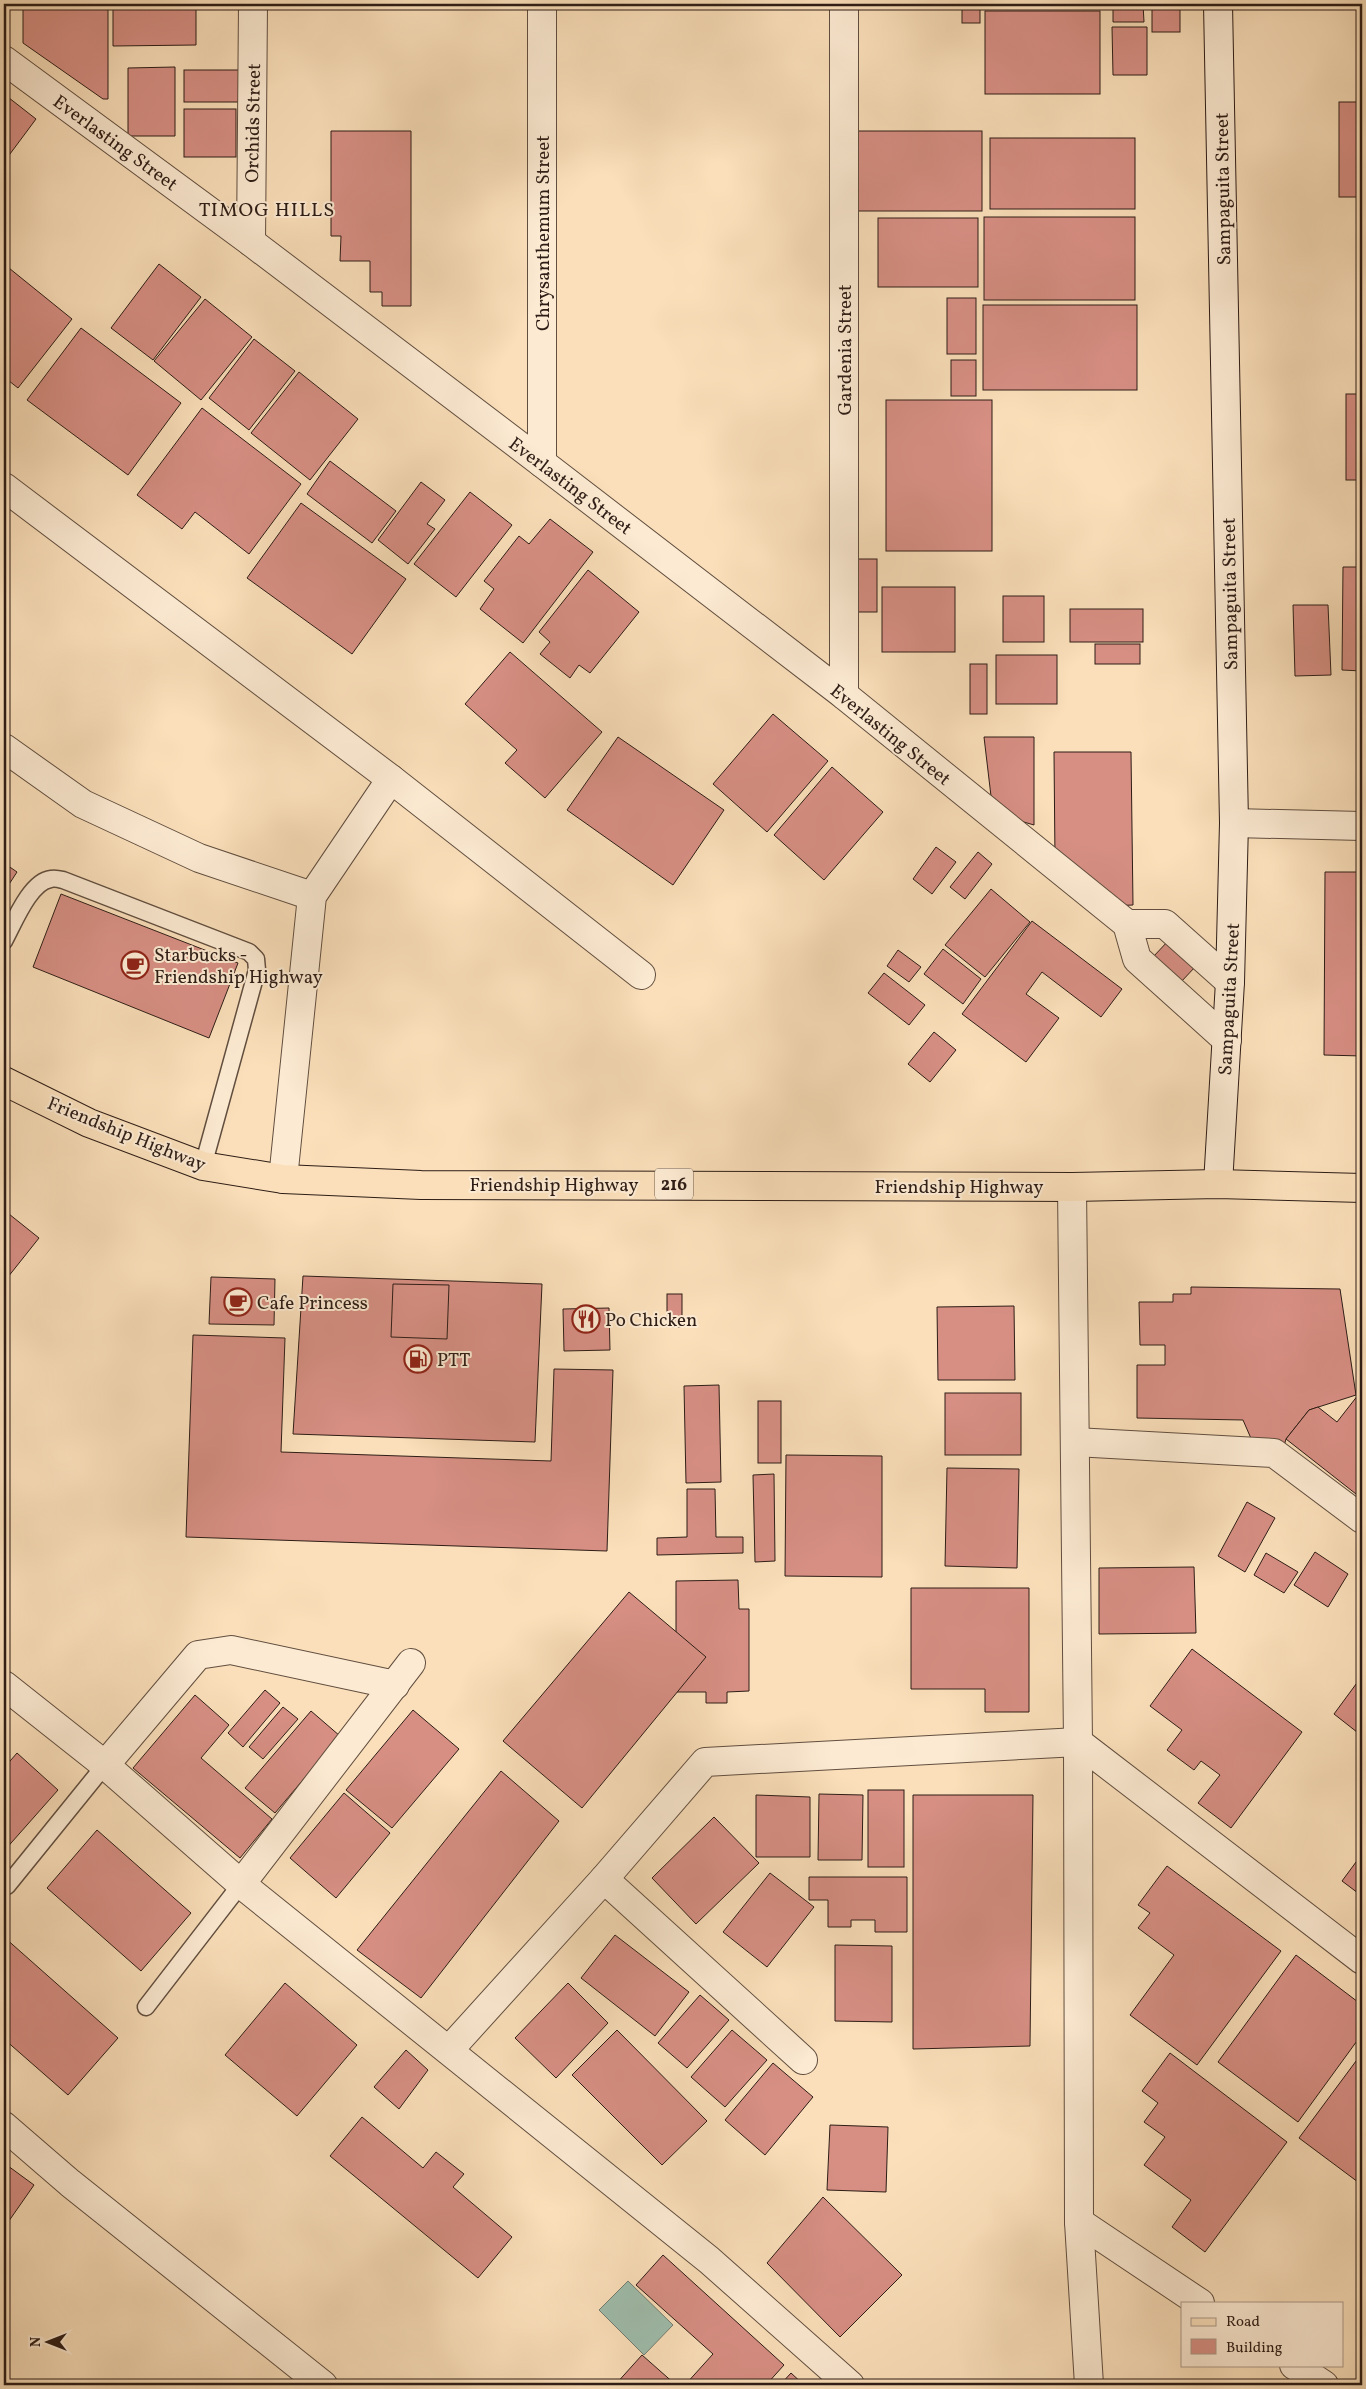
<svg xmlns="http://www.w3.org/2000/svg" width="1366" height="2389" font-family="Vollkorn,serif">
<rect width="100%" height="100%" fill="#fadfba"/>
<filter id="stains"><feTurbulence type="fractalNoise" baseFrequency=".004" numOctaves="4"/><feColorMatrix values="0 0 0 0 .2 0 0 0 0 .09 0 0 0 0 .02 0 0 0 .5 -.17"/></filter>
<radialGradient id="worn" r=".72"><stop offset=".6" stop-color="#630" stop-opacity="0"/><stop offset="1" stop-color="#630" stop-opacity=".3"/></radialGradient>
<polygon fill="#9fbdac" stroke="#727d70" points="628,2281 673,2325 644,2355 599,2310"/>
<g fill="#d78f84" stroke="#2e1d16">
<polygon points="23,4 108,4 108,99 103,99 23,43"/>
<polygon points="113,4 196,4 196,45 113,46"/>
<rect x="962" y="4" width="18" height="19"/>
<polygon points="1113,4 1143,4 1144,22 1113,22"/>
<rect x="1152" y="4" width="28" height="28"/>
<rect x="985" y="11" width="115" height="83"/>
<polygon points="1112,27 1147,27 1147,75 1113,75"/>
<polygon points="175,67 175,136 128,136 128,68"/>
<rect x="184" y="70" width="55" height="32"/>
<polygon points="4,94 36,119 4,162"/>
<rect x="1339" y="102" width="23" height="95"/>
<rect x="184" y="109" width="52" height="48"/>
<polygon points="331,131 411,131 411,306 382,306 382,292 370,292 370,261 340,261 341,236 331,236"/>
<rect x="854" y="131" width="128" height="80"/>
<rect x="990" y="138" width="145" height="71"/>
<rect x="984" y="217" width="151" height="83"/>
<rect x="878" y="218" width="100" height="69"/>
<polygon points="4,264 72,319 18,388 4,377"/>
<polygon points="159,264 201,297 153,360 111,328"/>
<rect x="947" y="298" width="29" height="56"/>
<polygon points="205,299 252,337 201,400 154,361"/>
<rect x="983" y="305" width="154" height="85"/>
<polygon points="81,328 181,403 128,475 27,400"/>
<polygon points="254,339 295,371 249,430 209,398"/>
<rect x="951" y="360" width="25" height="36"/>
<polygon points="299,372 358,419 310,480 251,433"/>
<rect x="1346" y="394" width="16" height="86"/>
<rect x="886" y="400" width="106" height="151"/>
<polygon points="202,408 301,484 249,554 195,512 182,529 137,495"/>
<polygon points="330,461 396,511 372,543 307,494"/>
<polygon points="421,482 445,500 427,524 435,529 408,564 378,540"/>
<polygon points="470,492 512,525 456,597 414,564"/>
<polygon points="301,503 406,579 352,654 247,578"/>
<polygon points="550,519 593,552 523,643 480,609 494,589 484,581 519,536 529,544"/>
<rect x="846" y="559" width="31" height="53"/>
<polygon points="1343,567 1362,567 1362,671 1342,670"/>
<polygon points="588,570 639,612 590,673 579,665 570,678 540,654 550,642 539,632"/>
<rect x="882" y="587" width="73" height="65"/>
<rect x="1003" y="596" width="41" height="46"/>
<polygon points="1293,605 1328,605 1331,675 1295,676"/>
<rect x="1070" y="609" width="73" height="33"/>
<rect x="1095" y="644" width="45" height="20"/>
<polygon points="510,652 602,732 545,798 505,763 517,750 465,704"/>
<rect x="996" y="655" width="61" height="49"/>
<rect x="970" y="664" width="17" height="50"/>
<polygon points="773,714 828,761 767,832 713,784"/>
<polygon points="618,737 724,810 673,885 567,810"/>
<polygon points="984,737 1034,737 1034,825 993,813"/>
<polygon points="1054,752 1131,752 1133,905 1109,906 1055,860"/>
<polygon points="832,767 883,812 824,880 774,835"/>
<polygon points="936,847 956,862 932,894 913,879"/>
<polygon points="978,852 992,864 965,899 950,887"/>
<polygon points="4,863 17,872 4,892"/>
<polygon points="1325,872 1362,872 1362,1056 1324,1055"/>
<polygon points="991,889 1030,922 985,977 945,945"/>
<polygon points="61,894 238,963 209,1038 33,967"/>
<polygon points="1032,921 1122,989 1101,1017 1042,972 1026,994 1059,1018 1026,1062 962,1014"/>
<polygon points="1169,940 1196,966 1180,983 1153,957"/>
<polygon points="943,949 981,979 963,1004 924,974"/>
<polygon points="898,950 921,967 909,982 887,966"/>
<polygon points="884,973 925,1005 909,1025 868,993"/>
<polygon points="934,1032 956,1050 930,1082 908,1064"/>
<polygon points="4,1210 39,1238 4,1282"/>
<polygon points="303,1276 542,1284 535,1442 293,1434"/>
<polygon points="211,1277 275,1279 274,1325 209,1324"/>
<polygon points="393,1284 449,1285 447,1339 391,1337"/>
<polygon points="1191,1287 1340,1289 1356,1395 1309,1410 1286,1439 1284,1446 1253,1443 1243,1420 1137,1418 1137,1365 1165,1365 1165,1345 1140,1345 1139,1302 1173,1302 1173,1294 1191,1294"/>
<rect x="667" y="1294" width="15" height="33"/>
<polygon points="1014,1306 1015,1380 938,1380 937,1307"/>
<polygon points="609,1308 610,1350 564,1351 563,1309"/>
<polygon points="193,1335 285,1338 281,1452 551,1461 554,1369 613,1370 607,1551 186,1537"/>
<polygon points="719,1385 721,1482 686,1483 684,1386"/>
<polygon points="1362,1390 1362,1486 1356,1494 1286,1439 1309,1410 1318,1407 1337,1422"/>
<rect x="945" y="1393" width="76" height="62"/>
<rect x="758" y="1401" width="23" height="62"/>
<polygon points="786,1455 882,1456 882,1577 785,1576"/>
<polygon points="947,1468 1019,1469 1017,1568 945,1566"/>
<polygon points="774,1474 775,1561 755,1562 753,1475"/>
<polygon points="687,1489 715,1489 716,1537 743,1537 743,1553 657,1555 657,1538 687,1537"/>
<polygon points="1247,1502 1275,1518 1245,1572 1218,1556"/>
<polygon points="1315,1552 1348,1574 1328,1607 1294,1585"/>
<polygon points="1266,1553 1298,1572 1284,1593 1254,1575"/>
<polygon points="1194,1567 1196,1633 1099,1634 1099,1568"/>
<polygon points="738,1580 739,1609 749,1609 749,1691 727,1692 727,1703 706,1703 706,1692 676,1692 676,1581"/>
<polygon points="911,1588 1029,1588 1029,1712 985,1712 985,1689 911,1689"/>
<polygon points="629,1592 706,1657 582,1808 503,1741"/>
<polygon points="1192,1649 1302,1732 1231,1828 1198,1803 1220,1775 1201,1761 1194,1770 1167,1750 1182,1730 1150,1706"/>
<polygon points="1362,1676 1362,1736 1334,1714"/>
<polygon points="265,1690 280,1703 243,1747 228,1733"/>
<polygon points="195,1695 229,1725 201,1758 272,1819 240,1858 133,1768"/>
<polygon points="283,1707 298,1719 263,1759 249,1747"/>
<polygon points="413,1710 459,1749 392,1828 346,1790"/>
<polygon points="311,1711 340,1736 275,1813 245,1788"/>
<polygon points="4,1752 9,1757 4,1764"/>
<polygon points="17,1753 58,1790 4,1851 4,1768"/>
<polygon points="501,1771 559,1821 421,1998 357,1950"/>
<rect x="868" y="1790" width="36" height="77"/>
<polygon points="344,1793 390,1833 336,1898 290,1858"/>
<polygon points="819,1794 863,1795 862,1860 818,1860"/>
<polygon points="756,1795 810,1797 810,1857 756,1857"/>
<polygon points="913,1795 1033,1795 1030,2046 913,2049"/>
<polygon points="714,1817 759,1863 696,1924 652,1878"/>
<polygon points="97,1830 191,1913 141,1971 47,1888"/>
<polygon points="1362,1854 1362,1896 1342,1881"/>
<polygon points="1167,1866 1281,1951 1197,2065 1130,2015 1174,1955 1138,1928 1150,1913 1138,1905"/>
<polygon points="770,1873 814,1907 767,1967 723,1932"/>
<polygon points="809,1877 907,1877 907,1932 875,1932 875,1920 851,1920 851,1927 828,1927 828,1900 809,1900"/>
<polygon points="615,1935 689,1992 655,2036 581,1978"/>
<polygon points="4,1937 118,2038 68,2095 4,2039"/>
<polygon points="835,1945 892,1946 892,2022 835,2021"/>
<polygon points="1296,1955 1362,2005 1362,2034 1298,2122 1218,2062"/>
<polygon points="285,1983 357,2045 297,2116 225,2055"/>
<polygon points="568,1983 608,2023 556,2078 515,2038"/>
<polygon points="700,1995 729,2020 687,2068 658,2043"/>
<polygon points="617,2030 707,2121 662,2165 572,2075"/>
<polygon points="732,2030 767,2060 725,2107 691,2077"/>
<polygon points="406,2050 428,2070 399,2109 374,2087"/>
<polygon points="1170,2053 1287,2142 1205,2252 1172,2227 1191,2200 1144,2165 1165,2137 1144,2122 1158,2103 1142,2091"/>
<polygon points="1362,2053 1362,2185 1299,2138"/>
<polygon points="773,2063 813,2097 765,2155 725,2120"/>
<polygon points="362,2117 423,2168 436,2152 464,2174 453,2187 512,2237 478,2278 330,2156"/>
<polygon points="830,2125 888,2127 886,2192 827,2190"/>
<polygon points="4,2163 34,2185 4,2228"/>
<polygon points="823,2197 902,2275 840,2337 767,2263"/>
<polygon points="663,2255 784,2365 766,2385 685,2385 713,2354 636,2285"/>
<polygon points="642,2355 676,2385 615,2385"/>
<polygon points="791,2373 804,2385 780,2385"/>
</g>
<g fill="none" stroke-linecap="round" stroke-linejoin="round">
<g stroke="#614e3f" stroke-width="19">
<g id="service">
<path d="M 4,941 C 13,925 30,881 51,879 C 54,878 59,879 63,880 L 249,952 L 256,959 L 257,970 L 203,1166"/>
<polyline points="7,1886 105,1765"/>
<polyline points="146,2007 241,1884"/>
</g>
</g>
<g stroke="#614e3f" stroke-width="30">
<g id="minor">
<polyline points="542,4 542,463"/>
<polyline points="844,4 844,695"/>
<polyline points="4,60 251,242 542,463 844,695 1127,924 1137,959 1227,1040"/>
<polyline points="251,242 253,4"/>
<polyline points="4,487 391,779 641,975"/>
<polyline points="4,748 83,804 199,858 312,896"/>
<polyline points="1234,823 1362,826"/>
<polyline points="1127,924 1165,924 1230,982"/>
<polyline points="283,1179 312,896 391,779"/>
<polyline points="1072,1187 1078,1742 1079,2222 1089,2385"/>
<polyline points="1075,1442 1274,1453 1362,1519"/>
<polyline points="4,1685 105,1765 241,1884 709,2260 850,2385"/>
<polyline points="105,1765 198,1655 231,1650 395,1685"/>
<polyline points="604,1879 803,2060"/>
<polyline points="241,1884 411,1663"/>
<polyline points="449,2050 604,1879 705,1762 1078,1742 1362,1960"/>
<polyline points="4,2126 70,2183 323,2385"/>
<polyline points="1079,2222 1200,2303"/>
<polyline points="1294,2365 1324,2385"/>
</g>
</g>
<g stroke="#2e1d16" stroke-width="30">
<polyline id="secondary" points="1218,4 1234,823 1230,982 1218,1184"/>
</g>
<g stroke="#2e1d16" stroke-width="30">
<polyline id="primary" points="4,1081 89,1123 203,1166 283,1179 421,1185 1072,1187 1218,1184 1362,1188"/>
</g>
<use href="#service" stroke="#fcead2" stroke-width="16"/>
<use href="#minor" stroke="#fcead2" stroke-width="28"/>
<use href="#secondary" stroke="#fcead2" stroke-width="28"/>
<use href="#primary" stroke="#fadfba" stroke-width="28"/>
</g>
<defs>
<g id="cafe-ring" transform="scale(1.4375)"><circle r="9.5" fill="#fcead2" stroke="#8f2418" stroke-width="1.5"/><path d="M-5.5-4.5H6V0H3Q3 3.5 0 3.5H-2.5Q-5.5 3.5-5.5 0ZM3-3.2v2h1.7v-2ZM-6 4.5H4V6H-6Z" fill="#8f2418"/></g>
<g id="restaurant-ring" transform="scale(1.4375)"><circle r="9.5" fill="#fcead2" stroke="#8f2418" stroke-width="1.5"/><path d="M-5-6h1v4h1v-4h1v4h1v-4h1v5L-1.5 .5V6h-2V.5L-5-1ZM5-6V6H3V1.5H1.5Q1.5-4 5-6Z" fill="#8f2418"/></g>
<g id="fuel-ring" transform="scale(1.4375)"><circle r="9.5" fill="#fcead2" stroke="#8f2418" stroke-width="1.5"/><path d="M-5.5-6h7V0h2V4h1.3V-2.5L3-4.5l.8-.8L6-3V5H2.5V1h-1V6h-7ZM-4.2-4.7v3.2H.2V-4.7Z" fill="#8f2418"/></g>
</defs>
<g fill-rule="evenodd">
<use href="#cafe-ring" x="135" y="965"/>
<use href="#cafe-ring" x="238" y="1302"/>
<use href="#restaurant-ring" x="586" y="1319"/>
<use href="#fuel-ring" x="418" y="1359"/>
</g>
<g text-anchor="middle" stroke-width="4" stroke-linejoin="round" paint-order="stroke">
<rect fill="#fcead2" stroke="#6c5a4e" stroke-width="1" x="655" y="1168.5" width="38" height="31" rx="4"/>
<g font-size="18" font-weight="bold" fill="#2e1d16">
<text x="674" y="1190">216</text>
</g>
<g font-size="19" fill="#2e1d16" stroke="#fcead2">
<text transform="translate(252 123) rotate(-89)" y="7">Orchids Street</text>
<text transform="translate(116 142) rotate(36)" y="7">Everlasting Street</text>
<text transform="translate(1222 189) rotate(-91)" y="7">Sampaguita Street</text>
<text transform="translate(542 233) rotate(-90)" y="7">Chrysanthemum Street</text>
<text transform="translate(844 350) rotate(-90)" y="7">Gardenia Street</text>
<text transform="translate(571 485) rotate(37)" y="7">Everlasting Street</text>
<text transform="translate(1229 594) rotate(-91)" y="7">Sampaguita Street</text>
<text transform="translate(891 734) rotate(39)" y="7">Everlasting Street</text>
<text transform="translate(1228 999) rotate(-87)" y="7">Sampaguita Street</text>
<text transform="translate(127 1133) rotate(22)" y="7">Friendship Highway</text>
<text x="554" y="1191">Friendship Highway</text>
<text x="959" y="1193">Friendship Highway</text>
</g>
<g font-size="19" fill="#2e1d16" stroke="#fcead2" text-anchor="start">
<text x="154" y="961">Starbucks -<tspan x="154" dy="22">Friendship Highway</tspan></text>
<text x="257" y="1309">Cafe Princess</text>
<text x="605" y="1326">Po Chicken</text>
<text x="437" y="1366">PTT</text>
</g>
<g font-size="20" letter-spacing="1" fill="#2e1d16" stroke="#fcead2">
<text x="267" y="216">TIMOG HILLS</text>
</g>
</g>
<rect width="1366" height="2389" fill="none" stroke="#fadfba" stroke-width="20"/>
<rect x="5" y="5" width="1356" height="2379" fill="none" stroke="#2e1d16" stroke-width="2.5"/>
<rect x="10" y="10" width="1346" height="2369" fill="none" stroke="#2e1d16"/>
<rect x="1181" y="2302" width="162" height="65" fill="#fcead2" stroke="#aa9887"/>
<rect x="1191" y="2318" width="25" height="8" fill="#fadfba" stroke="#aa9887"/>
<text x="1226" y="2326" font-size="15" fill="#2e1d16">Road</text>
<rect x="1191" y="2339" width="25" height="15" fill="#d78f84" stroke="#aa9887"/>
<text x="1226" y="2352" font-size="15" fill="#2e1d16">Building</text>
<g transform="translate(48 2342) rotate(270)" stroke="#fcead2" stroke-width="4" paint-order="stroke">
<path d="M0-4L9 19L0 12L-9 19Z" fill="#2e1d16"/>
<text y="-8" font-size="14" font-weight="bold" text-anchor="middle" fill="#2e1d16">N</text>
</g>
<rect width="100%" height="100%" filter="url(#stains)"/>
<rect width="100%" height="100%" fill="url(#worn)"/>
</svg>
